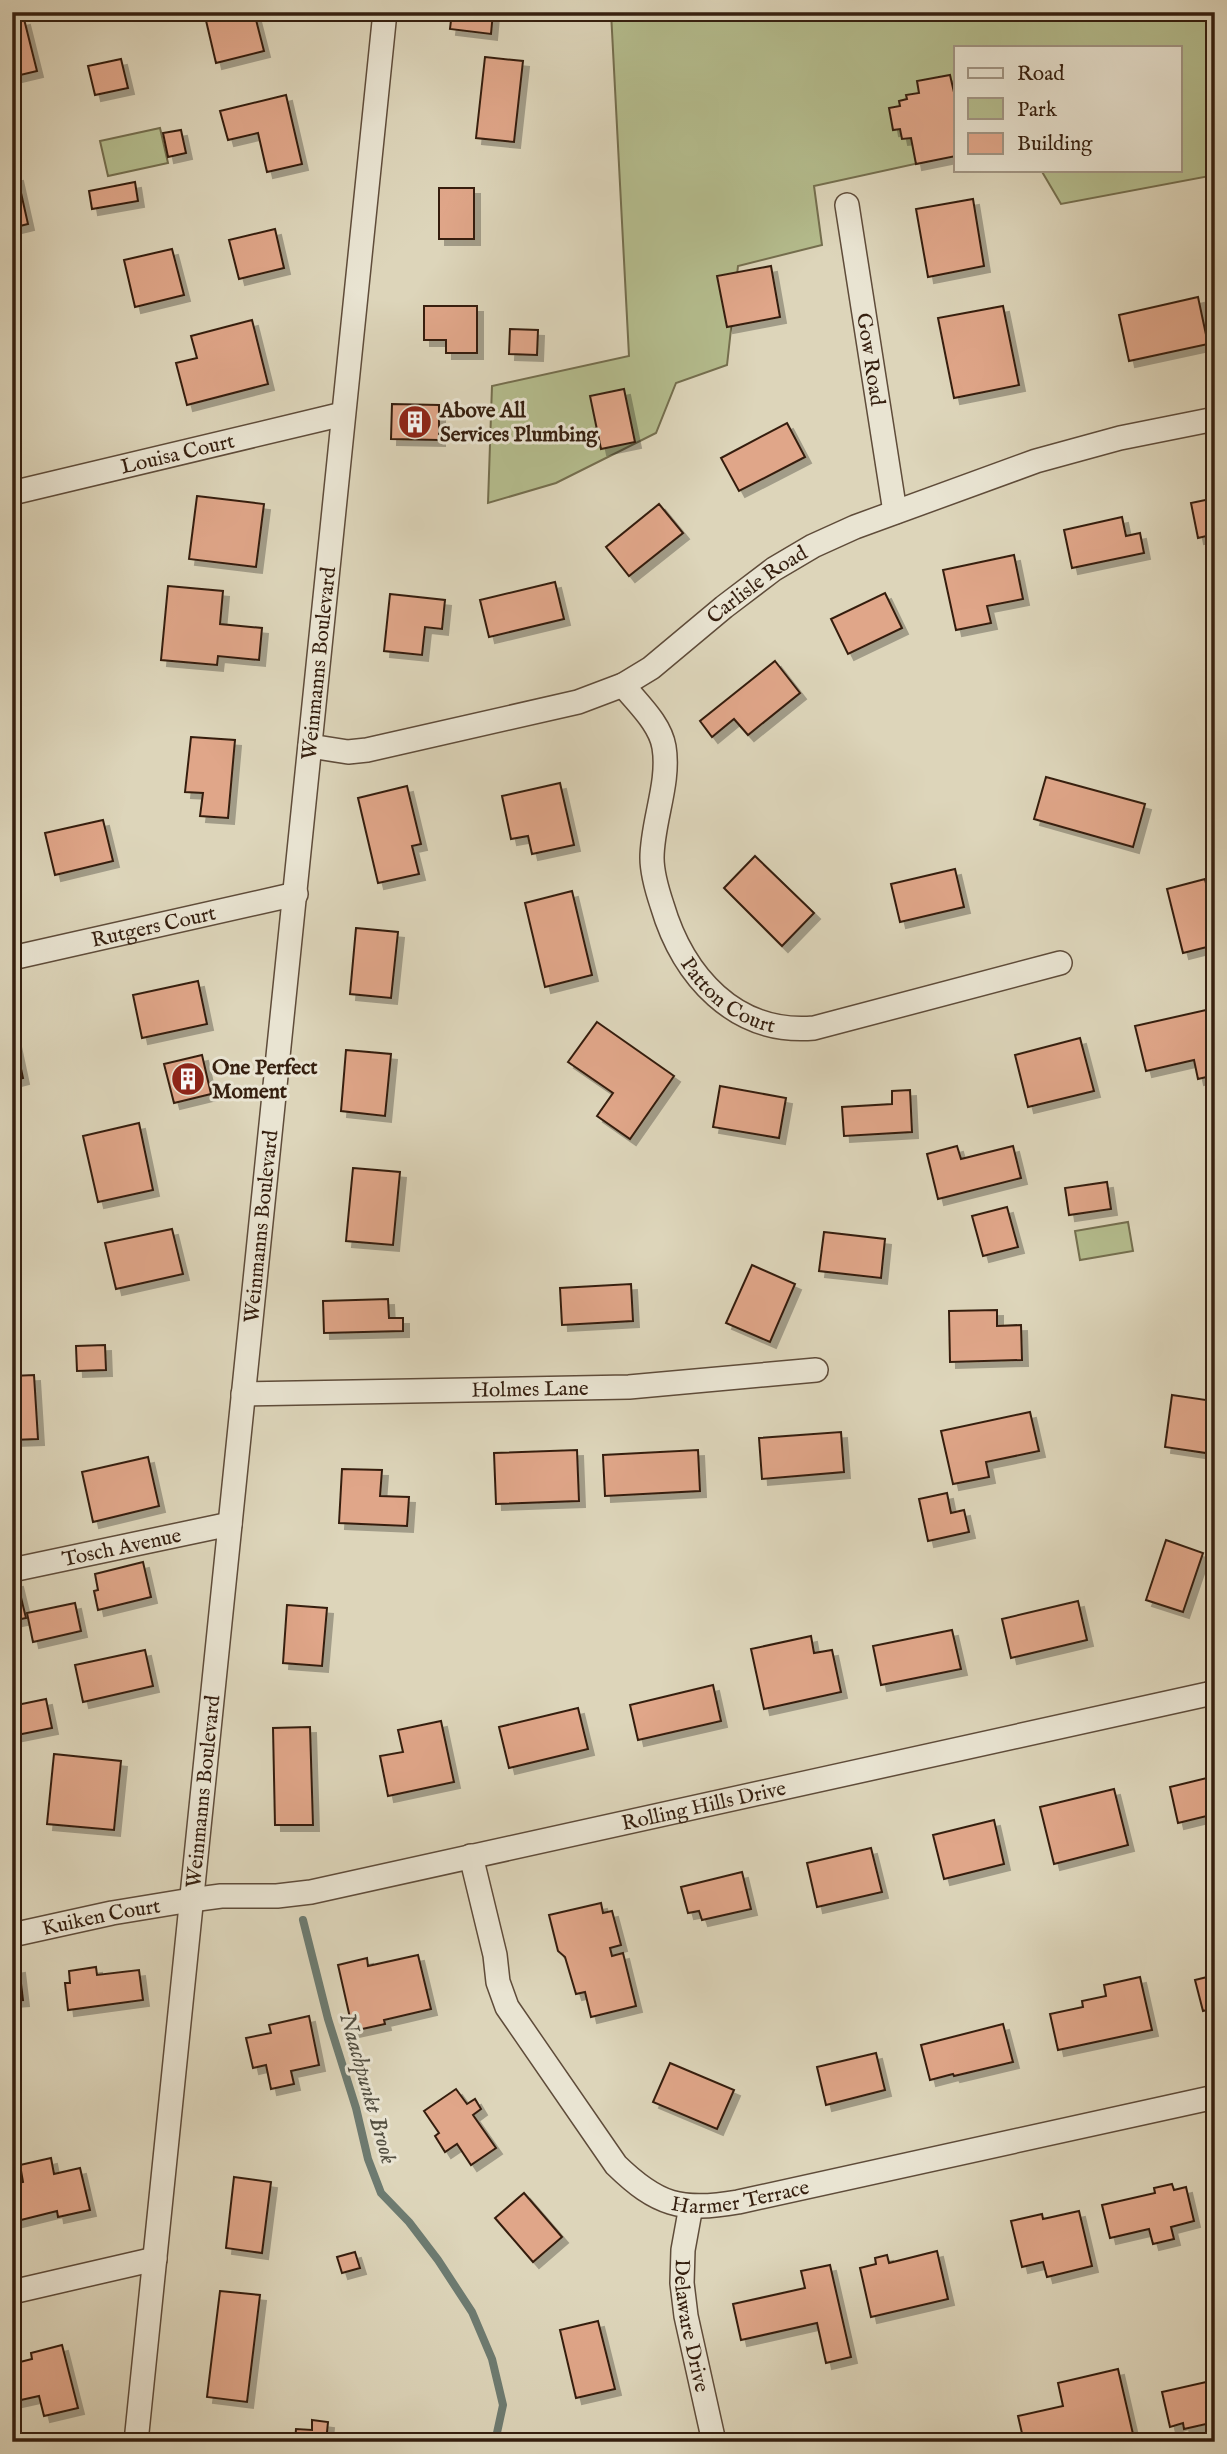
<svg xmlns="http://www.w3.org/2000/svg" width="1227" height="2454" font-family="'IM FELL English',serif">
<defs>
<filter id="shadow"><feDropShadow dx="6" dy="6" stdDeviation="0" flood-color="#0004"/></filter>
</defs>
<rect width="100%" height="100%" fill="#ddd5ba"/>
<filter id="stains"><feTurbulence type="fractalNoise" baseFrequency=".00286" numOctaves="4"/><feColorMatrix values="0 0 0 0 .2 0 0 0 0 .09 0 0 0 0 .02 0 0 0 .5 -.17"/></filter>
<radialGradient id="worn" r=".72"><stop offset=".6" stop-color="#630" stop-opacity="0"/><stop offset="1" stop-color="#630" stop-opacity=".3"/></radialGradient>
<g fill="#b4bc8d" stroke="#746e4e" stroke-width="2">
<polygon points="611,12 1215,12 1215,175 1061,204 1041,170 1180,170 1180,47 956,47 956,155 814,186 822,245 738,266 727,365 676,383 656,433 556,483 488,503 492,386 629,356"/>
<polygon points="160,128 168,163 108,176 100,141"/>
<polygon points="1128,1222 1133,1251 1080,1260 1075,1231"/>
</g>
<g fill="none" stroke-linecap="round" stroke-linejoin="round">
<polyline stroke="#6d7b71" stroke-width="8" points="303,1920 328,2019 356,2108 368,2159 381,2193 409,2222 438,2260 472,2312 492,2359 503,2405 495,2442"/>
</g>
<g fill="#e0a689" stroke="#351f0f" stroke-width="2" filter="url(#shadow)">
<polygon points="204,12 254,12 264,51 216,63"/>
<polygon points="452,12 493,12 491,34 450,29"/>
<polygon points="24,19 37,71 12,77 12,22"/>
<polygon points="485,57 523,61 514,142 476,138"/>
<polygon points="121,59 128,88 95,95 88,66"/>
<polygon points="950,75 956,101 956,156 916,164 911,138 902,139 900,129 893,130 889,108 900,106 899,101 907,99 906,95 919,93 917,81"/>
<polygon points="286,95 302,164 267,172 258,133 228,140 220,111"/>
<polygon points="181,130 186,153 168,157 163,133"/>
<polygon points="17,175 28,224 12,228 12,176"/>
<polygon points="135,182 138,201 92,209 89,191"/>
<rect x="439" y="188" width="35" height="51"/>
<polygon points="973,199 984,266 928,277 916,209"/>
<polygon points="275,229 284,268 239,279 229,240"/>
<polygon points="172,249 184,295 135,307 124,260"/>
<polygon points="771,266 780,317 727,327 717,276"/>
<polygon points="1198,297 1208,344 1129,361 1119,315"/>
<polygon points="424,306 477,306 477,353 446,353 446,340 424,340"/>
<polygon points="1003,306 1019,385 954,398 938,318"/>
<polygon points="252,320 268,384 187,405 176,363 197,358 191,336"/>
<polygon points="510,329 538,330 537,355 509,354"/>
<polygon points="624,389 635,442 601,449 590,396"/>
<polygon points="392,404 439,405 439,440 391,439"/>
<polygon points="787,423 805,457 739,491 721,458"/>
<polygon points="197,496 264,504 256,567 189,559"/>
<polygon points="1215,498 1215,534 1198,538 1191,503"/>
<polygon points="659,504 683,533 629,576 606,547"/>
<polygon points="1122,517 1126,536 1140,533 1144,553 1072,568 1064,530"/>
<polygon points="1014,555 1023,599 987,606 991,623 956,630 943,570"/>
<polygon points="555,582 564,619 489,637 480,600"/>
<polygon points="168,586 223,591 220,624 262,628 259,660 218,656 217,665 161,660"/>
<polygon points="885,593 902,628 848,654 831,619"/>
<polygon points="390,594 445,600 442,629 425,627 422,655 384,651"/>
<polygon points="775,661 800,693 748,735 734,719 712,737 700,721"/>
<polygon points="191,737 235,740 228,818 200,816 203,793 185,792"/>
<polygon points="1046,777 1145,804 1133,847 1034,819"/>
<polygon points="560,783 574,845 532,854 528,836 511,839 502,796"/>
<polygon points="407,786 421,844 412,846 419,874 378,883 358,798"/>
<polygon points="103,820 113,861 55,875 45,833"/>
<polygon points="755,856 814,913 782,946 724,888"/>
<polygon points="955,869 964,907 900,922 891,884"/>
<polygon points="1205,879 1209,896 1215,895 1215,945 1183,953 1167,889"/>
<polygon points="572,891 592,975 545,987 525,903"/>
<polygon points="356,928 398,932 391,998 350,994"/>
<polygon points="198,981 207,1024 142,1038 133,995"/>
<polygon points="1215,1008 1215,1075 1198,1079 1194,1060 1146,1071 1135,1026"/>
<polygon points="597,1022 674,1076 630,1139 597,1116 613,1093 568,1062"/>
<polygon points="12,1027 23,1078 12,1081"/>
<polygon points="1080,1038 1094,1091 1028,1107 1015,1055"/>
<polygon points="346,1050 391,1054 385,1116 341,1111"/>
<polygon points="202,1055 211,1094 174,1103 164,1064"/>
<polygon points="720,1086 786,1098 779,1138 713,1127"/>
<polygon points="910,1090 912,1132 844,1136 842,1107 892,1104 892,1091"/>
<polygon points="139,1123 153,1190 98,1202 83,1136"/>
<polygon points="957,1146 961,1159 1013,1146 1021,1178 938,1199 927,1154"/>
<polygon points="353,1168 400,1172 393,1245 346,1241"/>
<polygon points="1107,1182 1111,1209 1069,1215 1065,1188"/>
<polygon points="1007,1207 1018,1247 983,1256 972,1216"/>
<polygon points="172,1229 183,1274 116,1289 105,1243"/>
<polygon points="824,1232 885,1239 881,1278 819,1271"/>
<polygon points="752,1265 795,1284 770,1342 726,1323"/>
<polygon points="631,1284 633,1321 562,1325 560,1288"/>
<polygon points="388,1299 389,1318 403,1318 403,1331 324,1333 323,1301"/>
<polygon points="997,1310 997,1326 1021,1325 1022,1360 950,1362 949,1311"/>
<polygon points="105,1345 106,1370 77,1371 76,1346"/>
<polygon points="34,1375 38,1439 12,1440 12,1376"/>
<polygon points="1172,1395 1213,1401 1206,1453 1165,1447"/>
<polygon points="1030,1412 1039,1451 986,1462 989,1477 953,1484 941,1431"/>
<polygon points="841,1432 844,1472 762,1479 759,1438"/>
<polygon points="577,1450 579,1501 496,1504 494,1453"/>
<polygon points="698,1450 700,1491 605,1496 603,1455"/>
<polygon points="148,1457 159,1506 93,1522 82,1472"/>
<polygon points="342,1469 382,1470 380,1496 409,1497 407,1526 339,1523"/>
<polygon points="947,1493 951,1513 964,1510 969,1532 928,1541 919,1499"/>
<polygon points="1166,1540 1203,1553 1183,1612 1146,1600"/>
<polygon points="143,1562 151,1597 98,1610 94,1591 98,1590 95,1574"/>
<polygon points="17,1581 26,1618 12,1621 12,1582"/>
<polygon points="1078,1601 1087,1640 1011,1658 1002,1619"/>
<polygon points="75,1603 81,1631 33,1642 27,1613"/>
<polygon points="287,1605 327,1608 322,1666 283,1663"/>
<polygon points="952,1630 961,1669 881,1685 873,1646"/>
<polygon points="811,1636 814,1653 832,1650 841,1692 764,1709 751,1649"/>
<polygon points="145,1650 153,1686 83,1702 75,1665"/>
<polygon points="713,1685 721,1721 638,1740 630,1705"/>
<polygon points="46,1699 52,1728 12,1736 12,1706"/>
<polygon points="578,1708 588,1749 509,1768 499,1727"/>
<polygon points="441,1721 454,1782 388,1796 380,1756 403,1752 398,1730"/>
<polygon points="310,1727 313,1825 275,1825 273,1728"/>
<polygon points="54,1754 121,1761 114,1830 47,1824"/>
<polygon points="1215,1776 1215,1814 1178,1823 1170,1787"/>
<polygon points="1114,1789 1128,1845 1054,1864 1040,1807"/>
<polygon points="994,1820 1004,1864 944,1879 933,1835"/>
<polygon points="871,1848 882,1892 817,1907 807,1863"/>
<polygon points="742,1872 751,1909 702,1920 699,1911 688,1913 681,1887"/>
<polygon points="601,1903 603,1913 612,1911 621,1945 610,1948 612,1956 623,1953 636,2006 591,2017 585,1992 576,1994 565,1957 558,1951 549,1915"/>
<polygon points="418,1955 431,2009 384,2020 385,2024 353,2031 338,1965 367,1958 368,1966"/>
<polygon points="19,1967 23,2000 12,2001 12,1968"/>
<polygon points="96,1967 97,1975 139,1970 143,2000 68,2010 65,1983 70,1983 69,1971"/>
<polygon points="1215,1975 1215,2008 1203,2011 1195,1980"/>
<polygon points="1140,1977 1152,2030 1058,2050 1050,2014 1083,2007 1082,2001 1106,1996 1104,1985"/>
<polygon points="309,2016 319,2065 291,2071 294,2084 271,2089 266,2065 253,2068 246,2038 271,2033 269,2025"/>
<polygon points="1003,2024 1013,2062 954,2076 953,2074 930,2080 921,2045"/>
<polygon points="876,2053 885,2090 826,2105 817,2067"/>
<polygon points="670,2063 734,2090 717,2129 653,2102"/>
<polygon points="456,2089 467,2104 475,2099 481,2109 473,2115 496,2148 471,2165 457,2144 445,2152 435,2136 439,2133 424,2111"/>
<polygon points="51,2158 54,2174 80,2168 90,2210 58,2217 57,2211 13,2222 12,2184 23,2182 20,2165"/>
<polygon points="234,2177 271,2182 262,2253 226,2248"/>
<polygon points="1172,2184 1174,2190 1186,2187 1194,2221 1171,2227 1174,2239 1153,2244 1149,2229 1110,2238 1102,2205 1155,2193 1154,2188"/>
<polygon points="524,2193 562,2237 533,2262 495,2218"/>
<polygon points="1079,2211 1092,2266 1047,2277 1043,2262 1022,2267 1011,2221 1042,2214 1043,2219"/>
<polygon points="937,2251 948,2299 871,2317 860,2268 876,2264 875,2258 887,2255 889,2263"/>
<polygon points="355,2252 360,2268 342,2273 337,2257"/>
<polygon points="830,2265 851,2357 826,2363 817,2323 741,2340 733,2304 805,2288 801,2271"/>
<polygon points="220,2291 260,2295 247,2402 207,2397"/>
<polygon points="598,2321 615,2389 576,2398 560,2330"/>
<polygon points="62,2345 78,2408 44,2416 39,2396 12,2402 12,2364 32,2359 31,2353"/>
<polygon points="1118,2369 1133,2434 1101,2442 1024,2442 1018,2416 1063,2406 1058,2383"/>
<polygon points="1215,2380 1215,2422 1184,2429 1183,2423 1170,2427 1162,2392"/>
<polygon points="312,2420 328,2422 326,2442 295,2442 296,2429 312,2430"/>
<polygon points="417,2434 426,2442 411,2442"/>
</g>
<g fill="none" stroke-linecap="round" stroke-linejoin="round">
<g stroke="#5f4c3a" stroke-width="26">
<g id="minor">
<path id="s1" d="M 847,205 L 895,512"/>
<path id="s2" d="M 12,493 L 343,414"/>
<path id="s3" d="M 623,685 C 637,703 660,723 664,747 C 670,783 652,822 652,858 C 652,874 657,890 662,905 C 683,976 735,1035 814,1028 L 1060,963"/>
<path id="s4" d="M 310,746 L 348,752 L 367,750 L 578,702 L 623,685 L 651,668 L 724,607 L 774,569 L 813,546 L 855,527 L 1036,461 L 1120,438 L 1215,419"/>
<path id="s5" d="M 12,958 L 296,894"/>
<path id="s6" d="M 243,1394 L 629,1387 L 816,1370"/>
<path id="s7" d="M 12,1570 L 230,1524"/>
<path id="s8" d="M 471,1856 L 495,1955 L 498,1982 L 507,2007 L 616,2165 C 657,2205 681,2212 738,2202 L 1215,2097"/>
<path id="s9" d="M 12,1935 L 112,1913 L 191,1900 L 221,1896 L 277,1896 L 311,1892 L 1208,1694 L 1215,1691"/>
<path id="s10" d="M 691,2206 L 683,2250 L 682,2283 L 686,2316 L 714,2442"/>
<polyline points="12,2292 155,2259"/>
<path id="s11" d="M 136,2442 L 385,12"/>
</g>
</g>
<use href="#minor" stroke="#e9e4d2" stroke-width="23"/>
</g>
<defs>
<g id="building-disc" transform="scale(1.75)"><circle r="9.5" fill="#8f2418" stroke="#e9e4d2"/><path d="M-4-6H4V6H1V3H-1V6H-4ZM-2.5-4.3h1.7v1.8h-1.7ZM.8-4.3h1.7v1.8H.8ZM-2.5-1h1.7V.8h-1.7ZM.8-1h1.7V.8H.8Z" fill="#fff"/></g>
</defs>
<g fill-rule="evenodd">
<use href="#building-disc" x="415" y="422"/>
<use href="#building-disc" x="188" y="1079"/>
</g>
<g text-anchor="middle" stroke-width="6" stroke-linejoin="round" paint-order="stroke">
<g font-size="21" fill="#351f0f" stroke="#e9e4d2">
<text dy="7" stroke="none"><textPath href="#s1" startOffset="156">Gow Road</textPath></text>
<text dy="7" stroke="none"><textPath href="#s2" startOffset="170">Louisa Court</textPath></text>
<text dy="7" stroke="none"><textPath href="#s4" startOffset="490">Carlisle Road</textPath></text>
<text dy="7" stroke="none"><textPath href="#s11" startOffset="1788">Weinmanns Boulevard</textPath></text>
<text dy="7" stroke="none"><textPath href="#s5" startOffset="145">Rutgers Court</textPath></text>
<text dy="7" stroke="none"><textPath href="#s3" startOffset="352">Patton Court</textPath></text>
<text dy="7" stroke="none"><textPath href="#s11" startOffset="1222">Weinmanns Boulevard</textPath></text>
<text dy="7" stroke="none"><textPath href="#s6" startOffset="287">Holmes Lane</textPath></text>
<text dy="7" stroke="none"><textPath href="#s7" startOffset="112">Tosch Avenue</textPath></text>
<text dy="7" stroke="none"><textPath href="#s11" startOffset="654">Weinmanns Boulevard</textPath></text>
<text dy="7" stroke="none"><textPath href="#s9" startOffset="705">Rolling Hills Drive</textPath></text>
<text dy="7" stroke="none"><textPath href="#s9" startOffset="91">Kuiken Court</textPath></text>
<text dy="7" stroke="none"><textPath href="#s8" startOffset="485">Harmer Terrace</textPath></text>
<text dy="7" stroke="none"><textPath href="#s10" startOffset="121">Delaware Drive</textPath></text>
</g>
<g font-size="21" font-weight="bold" fill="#351f0f" stroke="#e9e4d2" text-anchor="start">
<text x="440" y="417">Above All<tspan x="440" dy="24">Services Plumbing</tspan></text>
<text x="212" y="1074">One Perfect<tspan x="212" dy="24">Moment</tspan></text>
</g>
<g font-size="23" font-style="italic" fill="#514d40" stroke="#e9e4d2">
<text transform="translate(369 2088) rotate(74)" y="8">Naachpunkt Brook</text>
</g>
</g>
<rect width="1227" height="2454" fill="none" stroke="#ddd5ba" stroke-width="42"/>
<rect x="14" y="14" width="1199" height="2426" fill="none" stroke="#351f0f" stroke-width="3.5"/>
<rect x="21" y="21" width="1185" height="2412" fill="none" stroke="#351f0f" stroke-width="2"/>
<rect x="954" y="46" width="228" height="126" fill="#e9e4d2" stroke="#a19584" stroke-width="2"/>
<rect x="968" y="68" width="35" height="10" fill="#e9e4d2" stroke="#a19584" stroke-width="2"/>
<text x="1017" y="80" font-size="21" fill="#351f0f">Road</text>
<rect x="968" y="98" width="35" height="21" fill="#b4bc8d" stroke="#a19584" stroke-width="2"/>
<text x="1017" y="116" font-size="21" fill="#351f0f">Park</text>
<rect x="968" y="133" width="35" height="21" fill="#e0a689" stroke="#a19584" stroke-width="2"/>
<text x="1017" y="150" font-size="21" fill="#351f0f">Building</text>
<rect width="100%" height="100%" filter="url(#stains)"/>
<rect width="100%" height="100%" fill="url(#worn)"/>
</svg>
